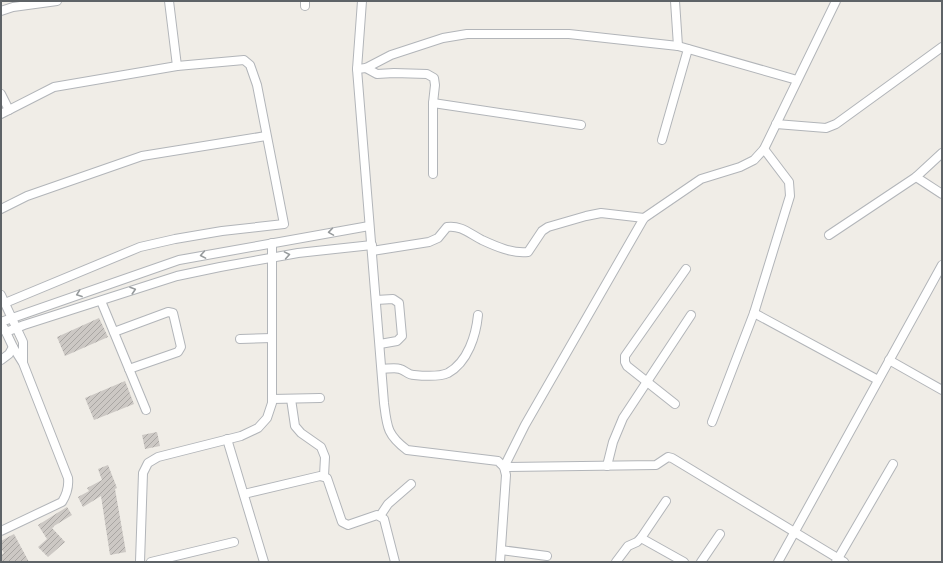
<svg xmlns="http://www.w3.org/2000/svg" width="943" height="563" font-family="'Open Sans',sans-serif">
<defs>
<pattern id="building-hatch" width="6" height="6" patternUnits="userSpaceOnUse"><rect width="6" height="6" fill="#ccc8c4"/><path d="M-1 1l2-2M0 6l6-6M5 7l2-2" fill="none" stroke="#a9a6a3"/></pattern>
</defs>
<rect width="100%" height="100%" fill="#f0ede7"/>
<g fill="url(#building-hatch)">
<polygon points="99,318 108,337 65,356 57,337"/>
<polygon points="125,381 134,404 94,420 85,398"/>
<polygon points="157,432 160,446 145,449 142,435"/>
<polygon points="108,465 117,488 115,489 126,552 110,555 101,496 83,507 78,497 89,491 87,488 102,480 98,469"/>
<polygon points="67,507 72,515 54,526 54,527 52,528 65,542 48,557 38,547 47,539 38,525"/>
<polygon points="14,534 22,549 29,562 1,562 1,555 4,553 1,548 1,541"/>
</g>
<g fill="none" stroke-linecap="round" stroke-linejoin="round">
<g stroke="#b2b5b9" stroke-width="10">
<g id="minor">
<polyline points="169,1 177,66"/>
<path d="M 362,1 L 357,69 L 384,403 C 387,427 387,435 407,450 L 498,461 L 504,467 L 506,475 L 500,562"/>
<polyline points="675,1 678,46"/>
<polyline points="836,1 764,149 754,160 740,167 701,179 644,218 525,425 504,467 656,465 668,457 672,458 844,562"/>
<polyline points="305,6 305,1"/>
<polyline points="1,11 13,7 57,1"/>
<polyline points="366,68 377,74 394,73 427,74 434,78 435,85 433,103 433,174"/>
<polyline points="357,69 366,68 391,55 443,38 467,34 569,34 678,46 797,80"/>
<polyline points="1,94 9,110"/>
<polyline points="433,103 581,125"/>
<polyline points="1,114 54,87 177,66 244,60 250,65 257,85 284,224 222,231 175,239 140,247 5,303"/>
<polyline points="776,124 826,128 836,124 942,47"/>
<polyline points="662,140 688,49"/>
<polyline points="916,177 942,194"/>
<polyline points="1,209 27,196 142,156 266,136"/>
<polyline points="829,235 916,177 942,153"/>
<path d="M 372,251 L 429,242 L 438,238 L 447,227 C 461,225 470,234 482,240 C 495,246 513,254 528,252 L 542,231 L 548,227 L 586,216 L 601,213 L 644,218"/>
<polyline points="1,295 23,342 23,362"/>
<polyline points="376,300 393,299 399,303 402,336 397,341 380,344"/>
<polyline points="101,301 146,410"/>
<polyline points="754,313 878,380"/>
<polyline points="1,322 179,260 369,226"/>
<polyline points="6,332 24,325 177,276 220,267 298,253 372,245"/>
<polyline points="114,332 168,312 173,313 181,347 178,352 129,369"/>
<polyline points="240,339 272,338"/>
<polyline points="1,360 9,354 13,347"/>
<polyline points="889,360 942,390"/>
<path d="M 382,369 C 387,369 395,367 400,369 C 405,370 408,375 414,375 C 424,376 439,377 448,373 C 468,362 476,335 478,315"/>
<polyline points="272,399 320,398"/>
<polyline points="291,399 295,426 301,433 321,447 325,457 324,476"/>
<polyline points="675,404 627,366 625,362 625,356 686,269"/>
<polyline points="712,422 754,313 790,196 789,182 764,149"/>
<polyline points="227,439 264,562"/>
<polyline points="607,466 613,442 623,418 691,315"/>
<polyline points="244,494 320,476 327,478 342,522 348,525 377,515 384,519 395,562"/>
<polyline points="380,516 388,504 411,484"/>
<path d="M 1,531 L 62,502 C 67,494 69,487 68,478 L 23,363 L 13,347 L 4,328"/>
<polyline points="641,538 684,562"/>
<polyline points="501,550 547,556"/>
<polyline points="140,562 143,473 148,463 158,457 241,436 258,428 267,418 272,403 272,243"/>
<polyline points="151,562 234,542"/>
<polyline points="616,562 628,546 637,542 641,538 666,501"/>
<polyline points="701,562 720,534"/>
<polyline points="778,562 942,265"/>
<polyline points="836,562 893,464"/>
</g>
</g>
<use href="#minor" stroke="#fff" stroke-width="8"/>
</g>
<defs><path id="oneway-chevron" d="M-2-3.5L2.5 0L-2 3.5" fill="none" stroke-width="1.6" stroke-linecap="round" stroke-linejoin="round"/></defs>
<g stroke="#969a9c">
<use href="#oneway-chevron" transform="translate(331 232) rotate(171)"/>
<use href="#oneway-chevron" transform="translate(203 255) rotate(170)"/>
<use href="#oneway-chevron" transform="translate(287 255) rotate(-10)"/>
<use href="#oneway-chevron" transform="translate(133 290) rotate(-18)"/>
<use href="#oneway-chevron" transform="translate(79 294) rotate(160)"/>
</g>
<rect width="943" height="563" fill="none" stroke="#5e6367" stroke-width="4"/>
</svg>
